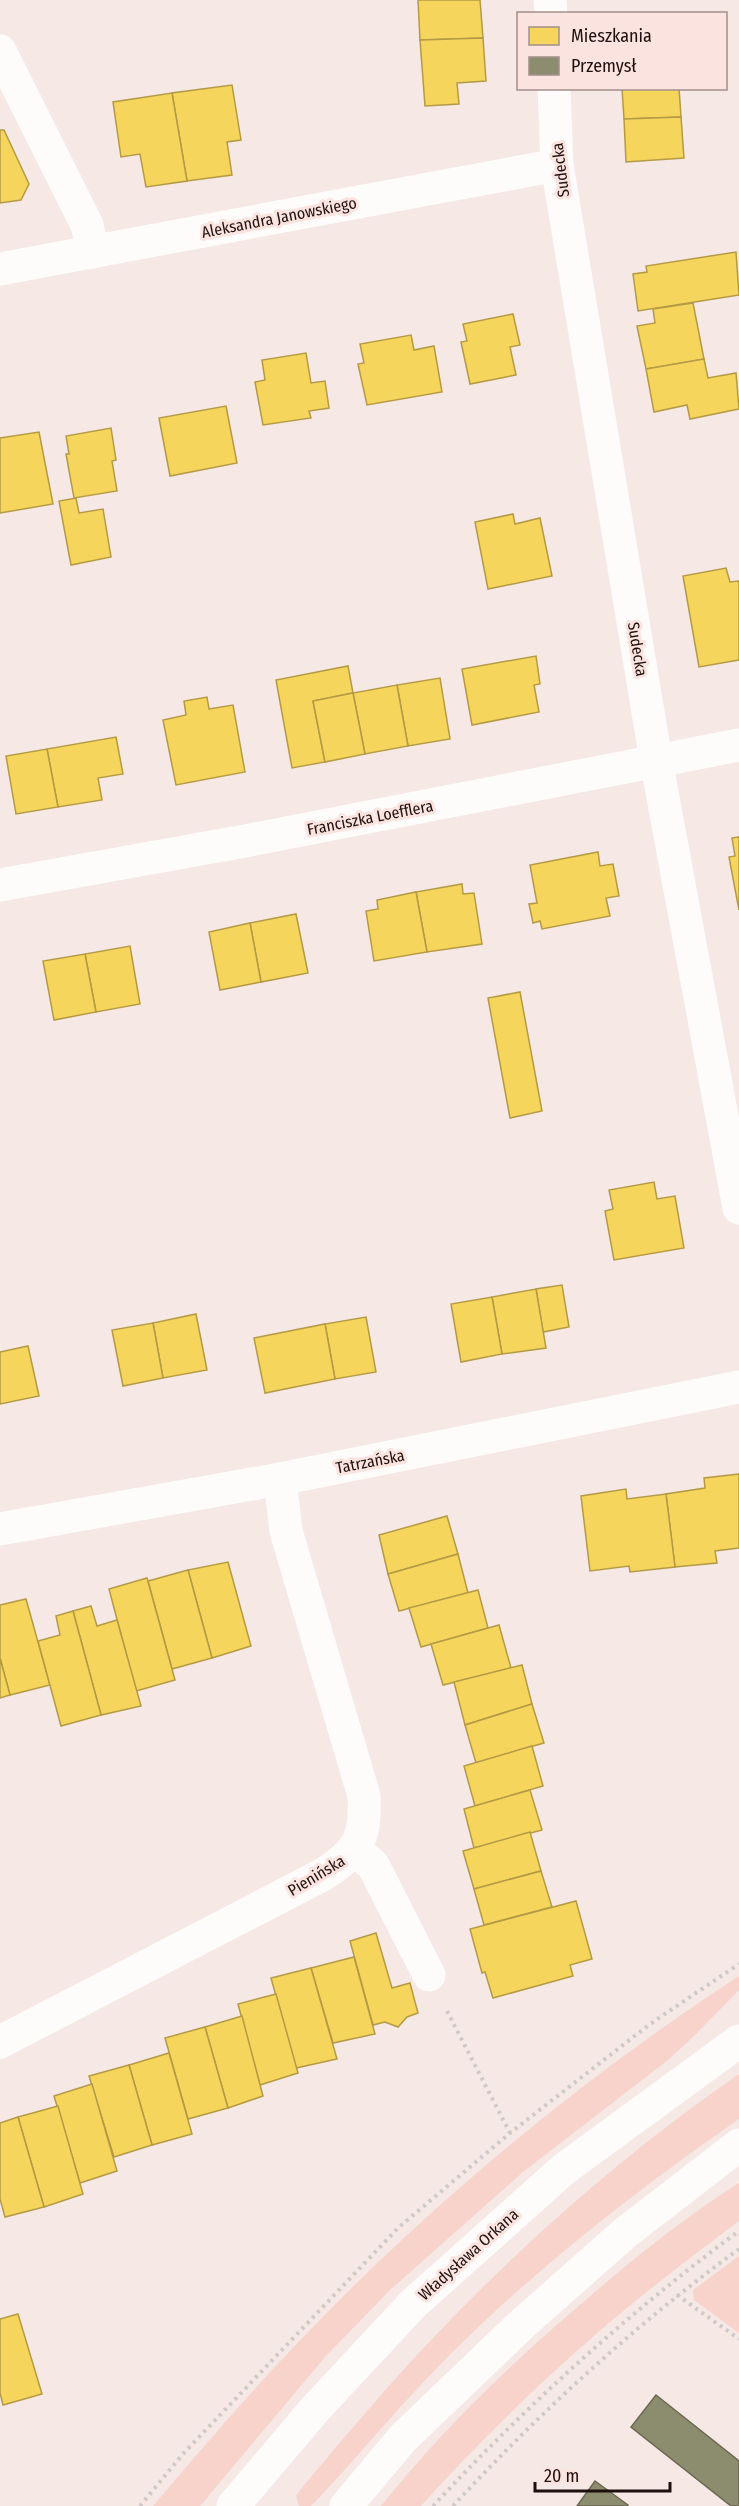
<svg xmlns="http://www.w3.org/2000/svg" width="739" height="2506" font-family="'Fira Sans Condensed',sans-serif">
<rect width="100%" height="100%" fill="#f5e8e5"/>
<g fill="#f7d3cc">
<path d="M 739,1976 L 739,1990 L 695,2035 L 668,2060 L 523,2172 L 390,2290 L 325,2357 L 200,2506 L 153,2506 C 205,2445 257,2384 313,2327 C 439,2197 587,2075 739,1976 Z"/>
<path d="M 739,2074 L 739,2119 C 631,2194 525,2277 434,2371 C 391,2415 354,2462 311,2506 L 299,2506 L 296,2496 L 305,2484 C 347,2434 389,2384 434,2337 C 526,2240 629,2150 739,2074 Z"/>
<path d="M 739,2183 L 739,2221 C 714,2240 688,2259 663,2279 C 576,2347 495,2424 421,2506 L 381,2506 C 436,2437 499,2375 566,2317 C 621,2269 677,2222 739,2183 Z"/>
<polygon points="739,2256 739,2333 694,2300 693,2290"/>
</g>
<g fill="#f6d55c" stroke="#b59a45" stroke-width="1.5">
<polygon points="418,0 480,0 483,38 420,40"/>
<polygon points="483,38 486,81 457,83 459,104 425,106 420,40"/>
<polygon points="232,85 241,140 227,142 232,175 187,181 172,93"/>
<polygon points="622,88 679,88 681,117 624,119"/>
<polygon points="172,93 187,181 146,187 140,154 121,157 113,102"/>
<polygon points="681,117 684,158 626,162 624,119"/>
<polygon points="0,130 4,130 29,184 21,200 0,203"/>
<polygon points="736,252 739,295 638,311 633,274 647,272 646,266"/>
<polygon points="693,303 704,359 646,369 637,326 655,323 653,309"/>
<polygon points="513,314 520,345 510,347 516,375 470,384 461,342 467,341 463,324"/>
<polygon points="411,335 414,350 434,346 442,392 367,405 358,364 364,363 360,344"/>
<polygon points="306,353 311,383 325,381 329,408 309,411 311,418 263,425 255,382 265,380 262,360"/>
<polygon points="704,359 708,378 736,373 739,409 690,419 687,405 654,412 646,369"/>
<polygon points="226,406 237,463 170,476 159,418"/>
<polygon points="111,428 116,460 112,461 117,491 74,498 66,454 69,454 66,436"/>
<polygon points="39,432 53,504 0,513 0,438"/>
<polygon points="76,498 79,513 103,509 111,557 71,565 59,501"/>
<polygon points="513,514 515,524 540,518 552,576 488,589 475,522"/>
<polygon points="726,568 730,582 739,581 739,660 699,667 683,576"/>
<polygon points="536,656 540,684 534,685 539,712 472,725 462,669"/>
<polygon points="348,666 353,693 313,701 325,762 292,768 276,680"/>
<polygon points="440,678 450,739 408,746 397,685"/>
<polygon points="397,685 408,746 365,754 353,693"/>
<polygon points="353,693 365,754 325,762 313,701"/>
<polygon points="207,697 209,709 233,705 245,772 176,785 163,720 186,715 184,701"/>
<polygon points="116,737 123,774 98,778 102,800 58,807 47,749"/>
<polygon points="47,749 58,807 16,814 6,756"/>
<polygon points="739,837 739,910 729,857 735,856 732,838"/>
<polygon points="598,852 600,866 613,864 619,896 606,898 610,916 542,929 540,921 533,923 529,904 537,903 530,865"/>
<polygon points="462,884 463,894 474,893 482,944 427,952 416,892"/>
<polygon points="416,892 427,952 374,961 366,911 378,909 377,900"/>
<polygon points="296,914 308,973 261,982 250,923"/>
<polygon points="250,923 261,982 220,990 209,932"/>
<polygon points="130,946 140,1004 96,1012 85,954"/>
<polygon points="85,954 96,1012 54,1020 43,961"/>
<polygon points="520,992 542,1111 510,1118 488,998"/>
<polygon points="654,1182 657,1199 675,1196 684,1248 614,1260 605,1211 613,1209 609,1190"/>
<polygon points="562,1285 569,1327 543,1332 536,1289"/>
<polygon points="536,1289 546,1348 502,1354 492,1297"/>
<polygon points="492,1297 502,1354 461,1362 451,1304"/>
<polygon points="196,1314 207,1370 163,1378 153,1323"/>
<polygon points="366,1317 376,1372 335,1379 325,1324"/>
<polygon points="153,1323 163,1378 123,1386 112,1330"/>
<polygon points="325,1324 335,1379 265,1393 254,1338"/>
<polygon points="28,1346 39,1396 0,1404 0,1352"/>
<polygon points="739,1474 739,1548 715,1551 717,1563 675,1567 666,1494 705,1488 704,1478"/>
<polygon points="626,1489 627,1499 666,1494 675,1567 630,1572 629,1566 590,1571 581,1496"/>
<polygon points="447,1516 458,1554 388,1574 379,1535"/>
<polygon points="458,1554 468,1593 399,1611 388,1574"/>
<polygon points="228,1562 251,1646 212,1658 188,1570"/>
<polygon points="188,1570 212,1658 172,1669 148,1581"/>
<polygon points="147,1578 175,1680 136,1691 109,1589"/>
<polygon points="478,1590 488,1628 421,1647 409,1608"/>
<polygon points="26,1599 50,1685 10,1695 0,1658 0,1605"/>
<polygon points="91,1606 97,1626 117,1620 141,1706 101,1715 73,1611"/>
<polygon points="73,1611 101,1715 61,1726 38,1641 60,1635 56,1616"/>
<polygon points="499,1625 511,1668 443,1685 431,1644"/>
<polygon points="0,1658 10,1695 0,1698"/>
<polygon points="522,1665 532,1704 465,1725 454,1682"/>
<polygon points="532,1704 544,1743 476,1763 465,1725"/>
<polygon points="532,1746 543,1786 475,1806 464,1766"/>
<polygon points="530,1790 542,1830 474,1848 464,1809"/>
<polygon points="530,1832 541,1871 474,1889 463,1851"/>
<polygon points="541,1871 552,1907 484,1925 474,1889"/>
<polygon points="576,1901 592,1959 570,1965 573,1976 493,1998 485,1972 482,1973 470,1929"/>
<polygon points="376,1933 392,1988 410,1983 418,2013 407,2017 398,2027 385,2022 373,2025 350,1941"/>
<polygon points="354,1957 375,2034 333,2043 311,1968"/>
<polygon points="311,1968 337,2059 296,2068 271,1978"/>
<polygon points="276,1994 298,2073 260,2085 238,2004"/>
<polygon points="242,2016 263,2096 228,2108 205,2027"/>
<polygon points="205,2027 228,2108 188,2119 165,2038"/>
<polygon points="169,2053 192,2134 152,2145 129,2065"/>
<polygon points="129,2065 152,2145 114,2157 89,2076"/>
<polygon points="92,2084 117,2171 80,2183 54,2096"/>
<polygon points="58,2106 83,2194 44,2207 18,2117"/>
<polygon points="18,2117 44,2207 5,2217 0,2199 0,2123"/>
<polygon points="18,2314 42,2394 3,2405 0,2393 0,2319"/>
</g>
<g fill="#8c8c6e" stroke="#6b6751" stroke-width="1.5">
<polygon points="656,2395 739,2461 739,2506 731,2506 631,2427"/>
<polygon points="595,2481 628,2505 627,2506 577,2506"/>
</g>
<g fill="none" stroke-linecap="round" stroke-linejoin="round">
<g stroke="#cfcac8" stroke-width="4" stroke-dasharray="3 4.5" stroke-linecap="butt">
<polyline points="447,2011 510,2133"/>
<polyline points="677,2295 739,2339"/>
<polyline points="140,2506 182,2455 398,2228 510,2133 650,2024 739,1964"/>
<path d="M 433,2506 C 527,2405 628,2313 739,2231"/>
<path d="M 453,2506 C 540,2412 635,2325 739,2249"/>
</g>
<g stroke="#fefcfb" stroke-width="33">
<polyline points="550,0 551,14"/>
<polyline points="0,51 87,225 93,252"/>
<polyline points="554,88 557,165 656,760 739,1208"/>
<polyline points="0,269 557,165"/>
<polyline points="0,885 245,841 739,745"/>
<polyline points="0,1529 280,1479 739,1387"/>
<polyline points="355,1850 373,1865 429,1975"/>
<path d="M 0,2042 L 324,1874 C 359,1851 366,1838 364,1796 L 286,1531 L 280,1479"/>
<polyline points="233,2506 316,2408 413,2304 564,2169 739,2041"/>
<polyline points="346,2506 403,2438 521,2325 625,2233 739,2145"/>
</g>
</g>
<g text-anchor="middle" stroke-width="6" stroke-linejoin="round" paint-order="stroke">
<g font-size="16" fill="#1d100e" stroke="#fbe3df">
<text transform="translate(560 170) rotate(-97)" y="6">Sudecka</text>
<text transform="translate(279 217) rotate(-11)" y="6">Aleksandra Janowskiego</text>
<text transform="translate(638 649) rotate(81)" y="6">Sudecka</text>
<text transform="translate(370 817) rotate(-11)" y="6">Franciszka Loefflera</text>
<text transform="translate(370 1461) rotate(-11)" y="6">Tatrzańska</text>
<text transform="translate(316 1875) rotate(-31)" y="6">Pienińska</text>
<text transform="translate(468 2254) rotate(-42)" y="6">Władysława Orkana</text>
</g>
</g>
<rect x="517" y="12" width="210" height="78" fill="#fbe3df" stroke="#a28f8b" stroke-width="1.5"/>
<rect x="529" y="27" width="30" height="18" fill="#f6d55c" stroke="#a28f8b" stroke-width="1.5"/>
<text x="571" y="42" font-size="18" fill="#1d100e">Mieszkania</text>
<rect x="529" y="57" width="30" height="18" fill="#8c8c6e" stroke="#a28f8b" stroke-width="1.5"/>
<text x="571" y="72" font-size="18" fill="#1d100e">Przemysł</text>
<path d="M535 2482v9h135v-9" fill="none" stroke="#1d100e" stroke-width="3"/>
<text x="544" y="2482" font-size="18" fill="#1d100e" stroke="#fbe3df" stroke-width="4.5" paint-order="stroke">20 m</text>
</svg>
